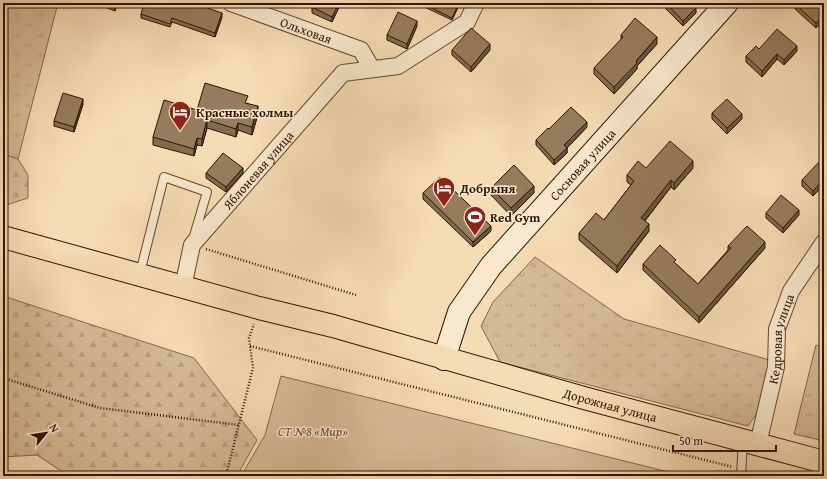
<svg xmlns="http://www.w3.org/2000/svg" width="827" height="479" font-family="'Gentium Book Plus',serif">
<defs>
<pattern id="grass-tufts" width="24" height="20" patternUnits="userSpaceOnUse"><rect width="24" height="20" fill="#d4ba95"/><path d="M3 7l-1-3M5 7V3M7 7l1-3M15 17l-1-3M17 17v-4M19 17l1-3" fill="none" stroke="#b69f7f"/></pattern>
<pattern id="forest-firs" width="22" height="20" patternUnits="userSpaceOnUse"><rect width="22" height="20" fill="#d4ba95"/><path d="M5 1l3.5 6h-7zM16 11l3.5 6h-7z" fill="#b69f7f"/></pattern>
</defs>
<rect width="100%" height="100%" fill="#f6dcb4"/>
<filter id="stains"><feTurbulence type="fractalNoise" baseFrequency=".005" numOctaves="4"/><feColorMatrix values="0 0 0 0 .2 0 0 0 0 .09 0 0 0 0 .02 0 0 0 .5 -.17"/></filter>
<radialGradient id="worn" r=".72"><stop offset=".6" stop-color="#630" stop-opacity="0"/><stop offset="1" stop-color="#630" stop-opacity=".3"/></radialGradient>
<g fill="url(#grass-tufts)" stroke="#81674a">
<polygon points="3,3 58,3 18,159 3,154"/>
<polygon points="535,257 624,319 773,361 771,392 748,426 500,362 481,326 493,302"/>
<polygon points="816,345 824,348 824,441 794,434"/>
</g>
<g fill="url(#forest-firs)" stroke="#81674a">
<polygon points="3,154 18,159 28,175 28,198 3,206"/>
<polygon points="3,296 194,358 257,440 237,476 69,476 37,455 3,457"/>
</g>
<polygon fill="#d4ba95" stroke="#81674a" points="281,376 685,476 241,476 265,435"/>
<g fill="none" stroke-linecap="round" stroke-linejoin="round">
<g stroke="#60462d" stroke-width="10">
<g id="lane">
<polyline points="140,273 164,177 207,192 194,236"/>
<polyline points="741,476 743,440"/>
</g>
</g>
<g stroke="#60462d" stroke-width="18">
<g id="street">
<path id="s1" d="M 231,3 L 361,50 L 372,69"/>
<path id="s2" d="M 183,287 L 192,245 L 343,73 L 398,66 L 467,22 L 476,3"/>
<path id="s3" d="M 758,444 L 776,367 L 777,329 L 791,291 L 824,242"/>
</g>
</g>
<g stroke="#2e1400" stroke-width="24">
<g id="secondary">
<path id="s4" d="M 444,359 L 459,312 L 491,266 L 727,3"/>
</g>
</g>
<g stroke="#2e1400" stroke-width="24">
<g id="primary">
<path id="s5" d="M 3,237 L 259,308 L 333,326 L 584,398 L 824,462"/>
</g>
</g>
<g stroke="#2e1400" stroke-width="2.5" stroke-dasharray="1 2" stroke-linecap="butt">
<polyline points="206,249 356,295"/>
<polyline points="250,346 733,467"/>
<polyline points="3,378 100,408 239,425"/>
<polyline points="226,476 253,368 249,338 254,324"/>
</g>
<use href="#lane" stroke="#f9e8ce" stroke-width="8"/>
<use href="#street" stroke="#f9e8ce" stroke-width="16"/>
<use href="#secondary" stroke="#f9e8ce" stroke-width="22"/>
<use href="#primary" stroke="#f6dcb4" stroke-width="22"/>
</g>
<g fill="#816b51" stroke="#2e1400">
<polygon points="94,3 117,3 115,11"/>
<polygon points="314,3 341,3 332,22 312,13 312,7"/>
<polygon points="416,3 460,3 452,20"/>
<polygon points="666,3 696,13 683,26 666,9"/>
<polygon points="824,3 824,20 816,28 795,9 795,4"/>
<polygon points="141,14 222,17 215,37 172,22 170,27 141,18"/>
<polygon points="417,26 407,49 387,40 387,35"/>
<polygon points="621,35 657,44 637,66 637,69 614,94 594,74 594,68 621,40"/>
<polygon points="759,49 797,51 784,65 777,59 762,77 746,62 746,56"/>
<polygon points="452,50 490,50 471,72 452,55"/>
<polygon points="248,103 258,114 252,135 238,130 236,137 207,128 202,146 197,145 194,156 153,145 153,137"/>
<polygon points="83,104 74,132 54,126 54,121"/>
<polygon points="712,113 742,119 727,134 712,119"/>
<polygon points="587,127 567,148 567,153 554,165 536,145 536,140 549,129"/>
<polygon points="824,165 824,184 813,196 802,186 802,180"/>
<polygon points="646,168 693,168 674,190 671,187 645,221 649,231 617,273 579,240 579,233 604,220 631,185 627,182 627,175"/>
<polygon points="206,173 243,173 226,192 206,178"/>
<polygon points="491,188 534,193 511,216 491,195"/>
<polygon points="423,193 491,231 473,247 423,199"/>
<polygon points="766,213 799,215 783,233 766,218"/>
<polygon points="728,246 765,248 699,323 643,270 643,264 676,264 698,284 728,250"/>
</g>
<g fill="#695742" stroke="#2e1400">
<polygon points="116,3 117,3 115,11 115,5"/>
<polygon points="339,3 341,3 332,22 332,17"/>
<polygon points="459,3 460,3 452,20 452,18"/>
<polygon points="696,8 696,13 683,26 683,21"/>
<polygon points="222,13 222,17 215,37 215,33"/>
<polygon points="824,15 824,20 816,28 816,23"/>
<polygon points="417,21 417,26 407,49 407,44"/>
<polygon points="657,37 657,44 637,66 637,69 614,94 614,87"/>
<polygon points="490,44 490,50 471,72 471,67"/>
<polygon points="797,46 797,51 784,65 784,60"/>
<polygon points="777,54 777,59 762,77 762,71"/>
<polygon points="83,99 83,104 74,132 74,127"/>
<polygon points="258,106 258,114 252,135 252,127"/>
<polygon points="742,114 742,119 727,134 727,128"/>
<polygon points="207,120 207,128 202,146 202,139"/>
<polygon points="587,122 587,127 567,148 567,153 554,165 554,160 564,145"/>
<polygon points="238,123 238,130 236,137 236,129"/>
<polygon points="197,138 197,145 194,156 194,149"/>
<polygon points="693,161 693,168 674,190 674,183"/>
<polygon points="243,168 243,173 226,192 226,187"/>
<polygon points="824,179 824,184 813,196 813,191"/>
<polygon points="671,180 671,187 641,225 641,218"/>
<polygon points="534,186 534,193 511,216 511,208"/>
<polygon points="799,210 799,215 783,233 783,228"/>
<polygon points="649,224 649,231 617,273 617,266"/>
<polygon points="491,226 491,231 473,247 473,242"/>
<polygon points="765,242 765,248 699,323 699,317"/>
</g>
<g fill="#967c5e" stroke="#2e1400">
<polygon points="108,3 116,3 115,5"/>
<polygon points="144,3 193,3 222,13 215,33 172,18 170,24 141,14"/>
<polygon points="314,3 339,3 332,17 312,7"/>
<polygon points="422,3 459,3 452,18"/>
<polygon points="666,3 691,3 696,8 683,21"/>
<polygon points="796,3 824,3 824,15 816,23 795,4"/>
<polygon points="398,12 417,21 407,44 387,35"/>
<polygon points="635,18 657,37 636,61 637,63 614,87 594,68 623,37 621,35"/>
<polygon points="471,28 490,44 471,67 452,50"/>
<polygon points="777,29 797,46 784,60 777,54 762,71 746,56 756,46 759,49"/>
<polygon points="205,83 248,96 245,103 258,106 252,127 238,123 236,129 207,120 202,139 197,138 194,149 153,137 164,100 197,110"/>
<polygon points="63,93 83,99 74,127 54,121"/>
<polygon points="727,99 742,114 727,128 712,113"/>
<polygon points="571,107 587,122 564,145 567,148 554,160 536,140 548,128 549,129"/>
<polygon points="670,141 693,161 674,183 671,180 641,218 649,224 617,266 579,233 596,213 604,220 634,181 627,175 638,161 646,168"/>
<polygon points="223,153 243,168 226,187 206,173"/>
<polygon points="820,161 824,165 824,179 813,191 802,180"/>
<polygon points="514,165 534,186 511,208 491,188"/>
<polygon points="440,177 491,226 473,242 423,193"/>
<polygon points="781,195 799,210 783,228 766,213"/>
<polygon points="747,226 765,242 699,317 643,264 660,245 676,260 674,262 698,284 731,248 728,246"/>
</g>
<defs>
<g id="hotel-pin" transform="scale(1.15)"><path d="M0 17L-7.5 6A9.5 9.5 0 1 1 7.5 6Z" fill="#8f2418" stroke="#f9e8ce"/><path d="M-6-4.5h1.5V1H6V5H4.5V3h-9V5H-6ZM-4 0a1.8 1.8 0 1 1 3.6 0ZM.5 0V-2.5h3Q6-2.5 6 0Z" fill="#fff"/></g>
<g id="stadium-pin" transform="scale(1.15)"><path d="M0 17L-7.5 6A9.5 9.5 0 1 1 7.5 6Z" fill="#8f2418" stroke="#f9e8ce"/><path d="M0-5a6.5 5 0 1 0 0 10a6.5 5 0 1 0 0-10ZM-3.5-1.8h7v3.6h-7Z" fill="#fff"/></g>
</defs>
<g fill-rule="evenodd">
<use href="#hotel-pin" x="180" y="112"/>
<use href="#hotel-pin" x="444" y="188"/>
<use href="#stadium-pin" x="475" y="217"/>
</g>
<g text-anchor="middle" stroke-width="3" stroke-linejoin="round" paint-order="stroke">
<g font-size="13" fill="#2e1400" stroke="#f9e8ce">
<text dy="5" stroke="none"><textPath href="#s1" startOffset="80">Ольховая</textPath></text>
<text dy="5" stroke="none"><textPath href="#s4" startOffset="242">Сосновая улица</textPath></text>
<text dy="5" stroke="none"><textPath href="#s2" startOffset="143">Яблоневая улица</textPath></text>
<text dy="5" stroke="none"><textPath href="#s3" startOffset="108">Кедровая улица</textPath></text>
<text dy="5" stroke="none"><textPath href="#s5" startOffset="630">Дорожная улица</textPath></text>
</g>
<g font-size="13" font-weight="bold" fill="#2e1400" stroke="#f9e8ce" text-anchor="start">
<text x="196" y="117">Красные холмы</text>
<text x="460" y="193">Добрыня</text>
<text x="490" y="222">Red Gym</text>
</g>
<g font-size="13" font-style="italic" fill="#60462d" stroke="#f9e8ce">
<text x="313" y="436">СТ №8 «Мир»</text>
</g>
</g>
<rect width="827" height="479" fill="none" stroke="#f6dcb4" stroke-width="16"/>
<rect x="4" y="4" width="819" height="471" fill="none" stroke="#2e1400" stroke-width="2"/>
<rect x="8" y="8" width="811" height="463" fill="none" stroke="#2e1400"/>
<g transform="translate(46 433) rotate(60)" stroke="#f9e8ce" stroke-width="3" paint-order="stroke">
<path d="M0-3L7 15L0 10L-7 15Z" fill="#2e1400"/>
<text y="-6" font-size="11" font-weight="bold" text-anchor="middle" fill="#2e1400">N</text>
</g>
<path d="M673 445v6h103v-6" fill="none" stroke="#2e1400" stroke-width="2"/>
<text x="679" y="445" font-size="12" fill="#2e1400" stroke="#f9e8ce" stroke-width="3" paint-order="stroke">50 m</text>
<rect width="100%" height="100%" filter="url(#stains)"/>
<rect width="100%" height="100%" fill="url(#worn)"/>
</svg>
